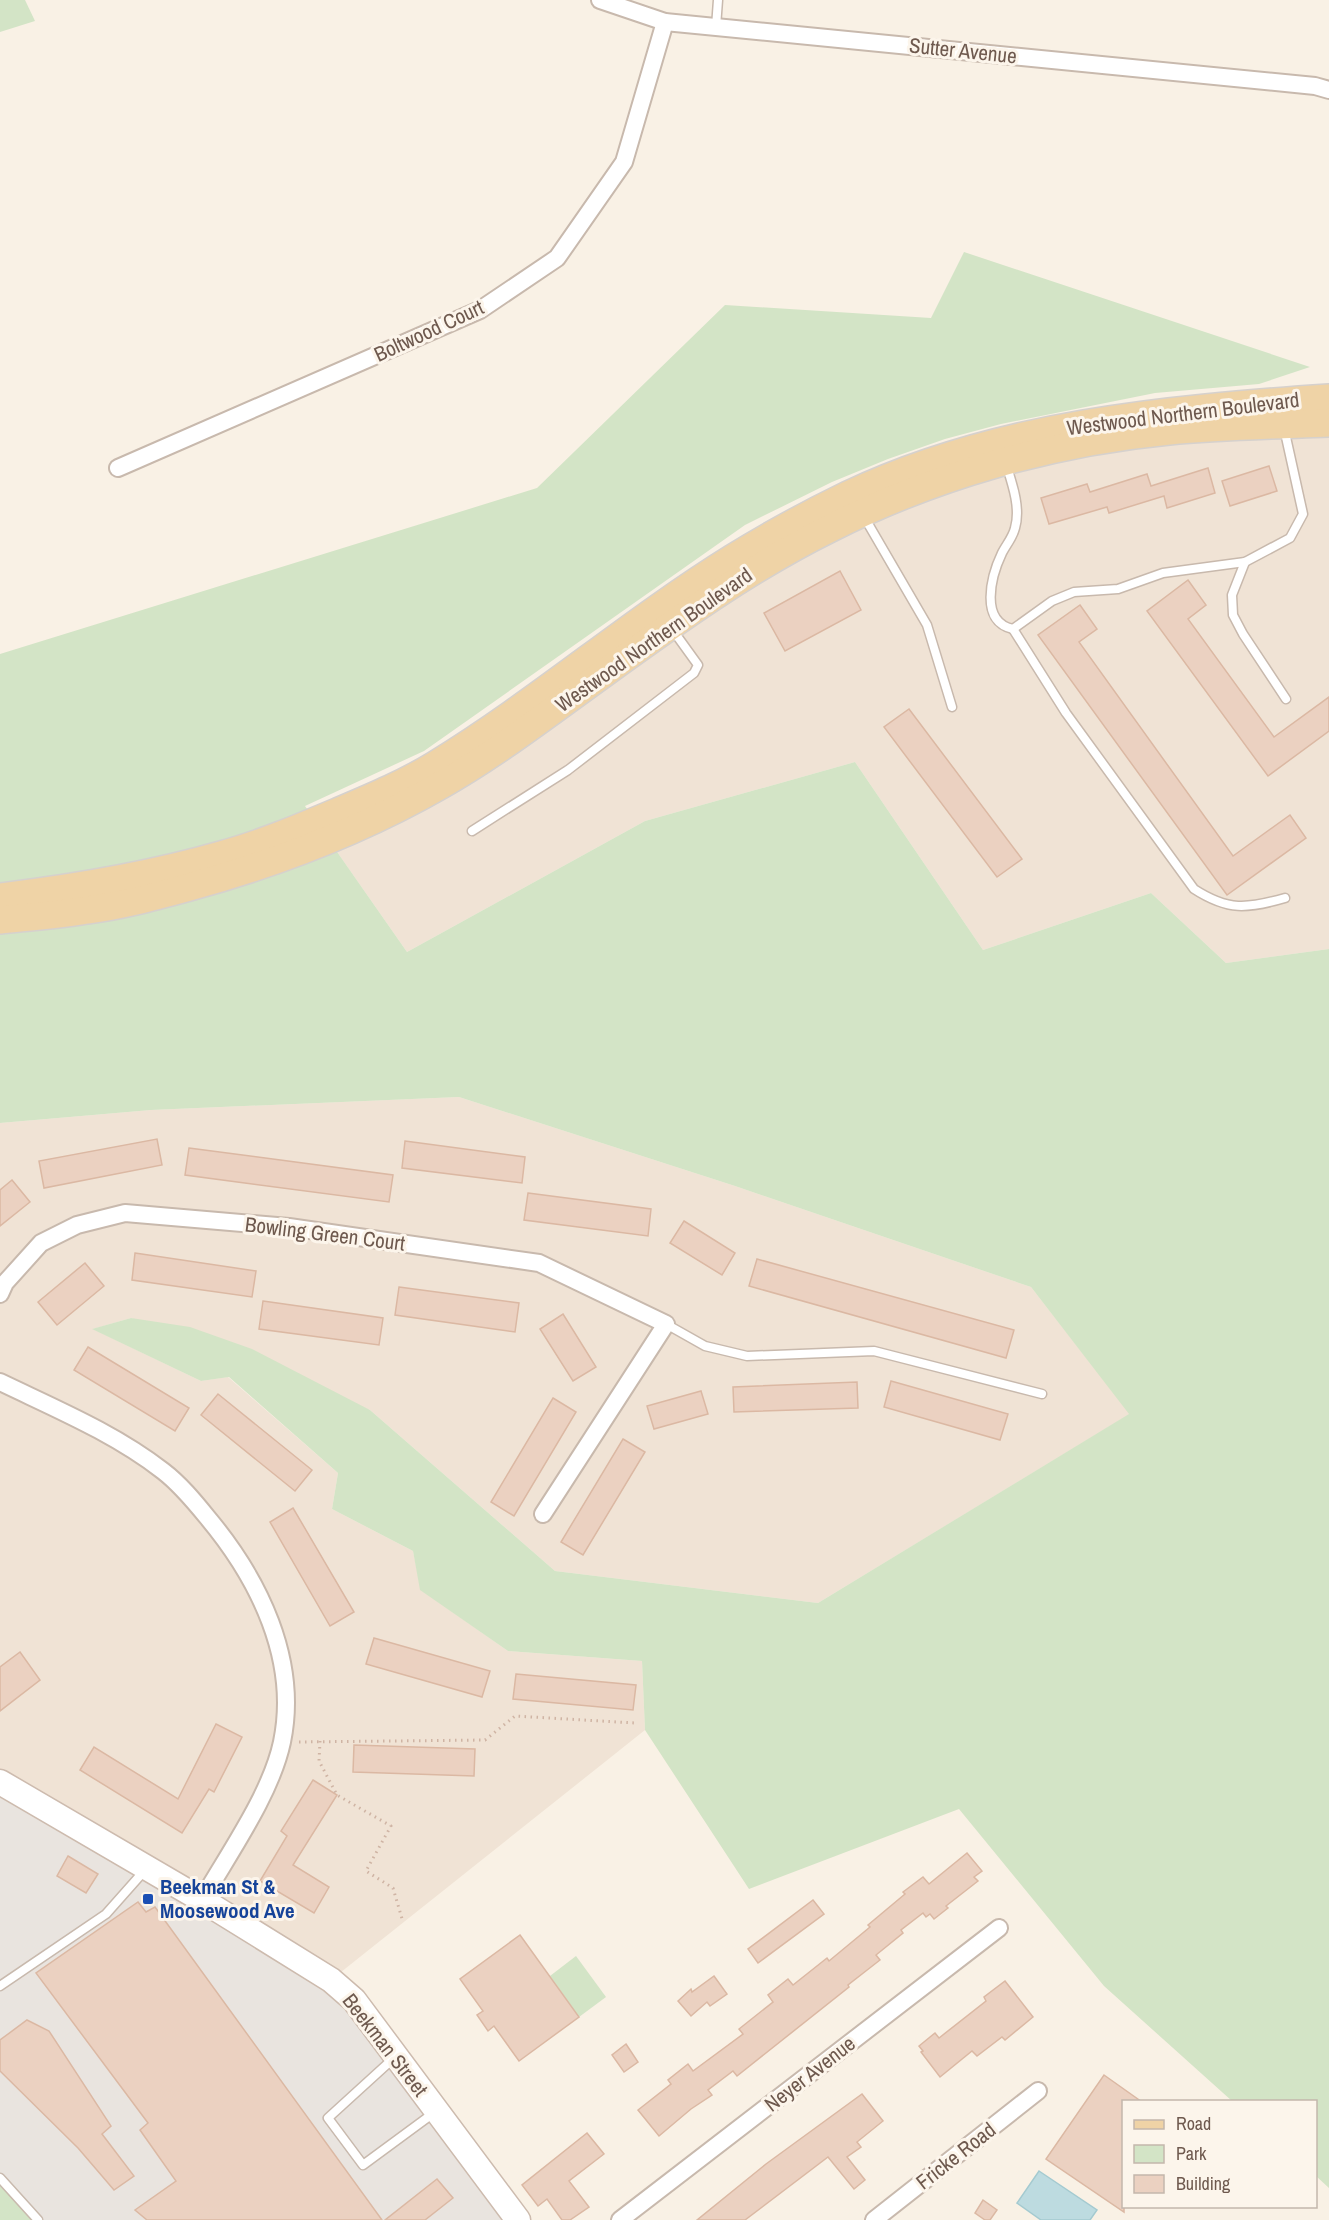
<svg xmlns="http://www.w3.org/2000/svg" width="1329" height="2220" font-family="'Archivo Narrow',sans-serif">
<rect width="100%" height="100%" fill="#f9f1e5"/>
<g fill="#f0e3d5">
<polygon points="1329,423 1329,949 1226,963 1151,893 983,950 855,762 645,821 407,952 328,839 707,599 1005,462"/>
<polygon points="459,1097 735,1186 1031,1287 1130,1414 818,1603 555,1571 370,1410 131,1318 93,1329 201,1381 228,1377 338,1473 332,1509 413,1551 421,1590 508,1651 642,1661 645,1730 331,1980 0,1782 0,1123 151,1110"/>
</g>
<polygon fill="#e9e4df" points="0,1782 331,1980 518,2220 38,2220 0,2179"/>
<g fill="#d3e4c6">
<polygon points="0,0 25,0 35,21 0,32"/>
<polygon points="964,252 1310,367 1259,384 1155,393 1001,424 945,439 888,459 832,482 745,525 424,751 305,806 407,952 645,821 855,762 983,950 1151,893 1226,963 1329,949 1329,2188 1316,2176 1316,2102 1232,2101 1104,1986 959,1809 749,1889 645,1730 642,1661 508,1651 420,1590 413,1551 332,1509 338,1473 229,1377 201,1381 92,1329 131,1318 190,1327 252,1349 370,1410 555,1571 818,1603 1129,1414 1031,1287 735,1186 459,1097 151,1110 0,1123 0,654 537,488 725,305 931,318"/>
<polygon points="576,1956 606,1997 579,2017 550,1976"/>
<polygon points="0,2184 38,2220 0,2220"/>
</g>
<polygon fill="#bddbe0" stroke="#a4cad0" stroke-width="1.5" points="1039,2171 1097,2210 1090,2220 1041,2220 1017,2203"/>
<g fill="#ebd1c1" stroke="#dbb8a3" stroke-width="1.5">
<polygon points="1269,466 1277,491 1230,506 1222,481"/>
<polygon points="1208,468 1215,493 1167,508 1164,496 1109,513 1107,507 1049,524 1041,498 1087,484 1090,492 1147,474 1151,486"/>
<polygon points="840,571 861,610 785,651 764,613"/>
<polygon points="1188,580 1206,605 1188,619 1274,737 1329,697 1329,731 1268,776 1147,611"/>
<polygon points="1080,605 1097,629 1079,642 1233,856 1290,815 1306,838 1227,895 1038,635"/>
<polygon points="909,709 1022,859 997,877 884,727"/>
<polygon points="157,1139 162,1165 44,1188 39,1161"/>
<polygon points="405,1141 525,1157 522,1183 402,1168"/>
<polygon points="189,1148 393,1175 389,1202 185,1175"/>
<polygon points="12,1180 30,1202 0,1226 0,1190"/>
<polygon points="528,1193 651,1209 648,1236 524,1220"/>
<polygon points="684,1221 735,1253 722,1275 670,1243"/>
<polygon points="135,1253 256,1271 252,1297 132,1280"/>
<polygon points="757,1259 1014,1330 1006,1358 749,1286"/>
<polygon points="85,1263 104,1286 57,1325 38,1302"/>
<polygon points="399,1287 519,1303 515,1332 395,1315"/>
<polygon points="263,1301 383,1318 379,1345 259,1329"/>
<polygon points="563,1314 596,1367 573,1381 540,1329"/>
<polygon points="88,1347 189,1408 175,1431 74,1370"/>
<polygon points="891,1381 1008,1414 1000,1440 884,1407"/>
<polygon points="857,1382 858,1408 734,1412 733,1387"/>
<polygon points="701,1391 708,1414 654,1429 647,1406"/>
<polygon points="218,1394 312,1470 295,1491 201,1415"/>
<polygon points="553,1398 576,1412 514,1516 491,1502"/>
<polygon points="623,1439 645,1452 583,1555 561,1542"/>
<polygon points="293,1508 354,1612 330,1626 270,1522"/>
<polygon points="374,1638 490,1671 482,1697 366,1664"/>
<polygon points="20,1652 40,1680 0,1711 0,1667"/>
<polygon points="516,1674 636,1685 633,1710 513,1699"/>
<polygon points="216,1724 242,1737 214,1792 209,1789 182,1833 80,1770 94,1747 178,1799"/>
<polygon points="354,1745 475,1749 474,1776 353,1772"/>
<polygon points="313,1780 337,1795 293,1865 329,1887 314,1913 260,1881 287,1836 281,1831"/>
<polygon points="967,1853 982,1871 974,1877 978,1881 946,1906 948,1908 934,1919 930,1914 926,1917 923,1913 901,1930 903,1933 876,1955 880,1960 848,1985 849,1987 737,2076 733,2071 708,2090 712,2095 691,2109 659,2136 638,2110 671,2084 668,2080 688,2064 693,2071 743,2034 739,2029 773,2002 768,1995 788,1979 793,1985 827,1958 829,1961 870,1927 868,1925 905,1894 903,1892 923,1877 929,1884"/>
<polygon points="68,1856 98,1874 86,1893 57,1876"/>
<polygon points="813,1900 824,1914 758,1963 748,1949"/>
<polygon points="138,1902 146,1912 155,1907 382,2220 147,2220 135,2210 176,2181 140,2130 148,2123 36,1973"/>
<polygon points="520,1935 579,2017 519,2061 494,2026 488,2031 477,2015 483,2011 460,1979"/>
<polygon points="714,1976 727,1994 710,2006 707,2002 691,2016 678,2001 691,1989 692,1992"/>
<polygon points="1005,1981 1033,2017 1005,2040 1002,2037 977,2056 972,2051 940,2077 921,2052 923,2051 919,2046 935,2033 939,2038 986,2001 984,1997"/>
<polygon points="27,2020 49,2031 111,2126 102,2134 134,2176 114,2190 78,2148 0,2071 0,2040"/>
<polygon points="626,2044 638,2062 624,2072 612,2055"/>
<polygon points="1104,2075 1142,2102 1124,2102 1124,2212 1046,2159"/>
<polygon points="862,2094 883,2121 857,2142 861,2147 847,2157 865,2180 854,2189 828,2157 745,2220 697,2220 766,2164"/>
<polygon points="587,2133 604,2154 569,2181 589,2207 570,2220 562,2220 547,2199 538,2206 522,2185"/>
<polygon points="437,2179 453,2198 425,2220 385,2220"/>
<polygon points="983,2200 997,2210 990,2220 985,2220 975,2213"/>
</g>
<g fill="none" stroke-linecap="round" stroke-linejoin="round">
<g stroke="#c8b9ad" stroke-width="11">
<g id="lane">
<polyline points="716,27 718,0"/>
<path d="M 1006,464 C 1012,483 1021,508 1015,528 C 1013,537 1006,545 1002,553 C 991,576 979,622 1013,629 L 1052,601 L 1074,592 L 1118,589 L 1163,573 L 1245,562 L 1290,538 L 1303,514 L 1284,428"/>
<polyline points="863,515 927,625 952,707"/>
<polyline points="1245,562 1232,595 1233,615 1243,634 1286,699"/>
<path d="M 1013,629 L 1066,713 L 1194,889 C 1228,911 1247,909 1285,898"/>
<polyline points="472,831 568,770 694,673 698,665 672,629"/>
<polyline points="666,1324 705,1346 747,1356 874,1351 1042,1394"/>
<polyline points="0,1986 106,1914 145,1870"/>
<polyline points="395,2057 328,2118 363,2165 435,2112"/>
<polyline points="0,2178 38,2220"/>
</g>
</g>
<g stroke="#c8b9ad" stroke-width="20">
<g id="street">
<polyline points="600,0 665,22 1315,86 1329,90"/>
<polyline points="118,468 480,310 557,258 624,162 665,22"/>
<polyline points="0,1294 5,1283 41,1243 77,1225 125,1213 289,1227 539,1263 666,1324 543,1514"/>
<path d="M 0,1382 C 56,1409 114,1433 163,1471 C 180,1484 194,1501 207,1517 C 259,1579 299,1660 282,1742 C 271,1794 229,1853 202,1900"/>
<polyline points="620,2220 999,1928"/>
<polyline points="874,2220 1038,2091"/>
</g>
</g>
<g stroke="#cdbbae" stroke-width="27">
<polyline id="secondary" points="0,1782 202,1900 331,1980 354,2000 518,2220"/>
</g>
<g stroke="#d6d1cd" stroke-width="30">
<g id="primary">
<path d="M 0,897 C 75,888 148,876 221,855 C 261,844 299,828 337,812 C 370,798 404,784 435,765 C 538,702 630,622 733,558 C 770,535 809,514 848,495 C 998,424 1166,409 1329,398"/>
<path d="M 0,920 C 29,917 58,915 87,910 C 120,906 153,897 186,888 C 274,864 361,831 441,785 C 492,756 538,721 585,687 C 664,630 742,572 829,529 C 933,476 1053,442 1169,431 C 1222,426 1276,425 1329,423"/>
</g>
</g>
<g stroke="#cfb4a4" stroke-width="3" stroke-dasharray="1.5 4.5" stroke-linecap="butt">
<polyline points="320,1741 319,1761 337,1795 391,1826 366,1871 393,1888 403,1922"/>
<polyline points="299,1742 485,1740 515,1716 635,1723"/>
</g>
<use href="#lane" stroke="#fff" stroke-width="8"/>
<use href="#street" stroke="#fff" stroke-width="16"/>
<use href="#secondary" stroke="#fff" stroke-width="24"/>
<use href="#primary" stroke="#efd3a6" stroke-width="27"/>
</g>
<rect fill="#1a4fb4" stroke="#fcf5eb" stroke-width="2" x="142" y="1893" width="12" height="12" rx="3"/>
<g text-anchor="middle" stroke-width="6" stroke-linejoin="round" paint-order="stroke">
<g font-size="21" fill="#6e594e" stroke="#fcf5eb">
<text transform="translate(963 51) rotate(6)" y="7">Sutter Avenue</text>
<text transform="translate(429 331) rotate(-25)" y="7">Boltwood Court</text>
<text transform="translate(1183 414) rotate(-7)" y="7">Westwood Northern Boulevard</text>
<text transform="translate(654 640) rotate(-35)" y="7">Westwood Northern Boulevard</text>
<text transform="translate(325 1234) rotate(7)" y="7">Bowling Green Court</text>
<text transform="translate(385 2045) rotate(52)" y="7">Beekman Street</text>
<text transform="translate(810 2074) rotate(-38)" y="7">Neyer Avenue</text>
<text transform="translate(956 2156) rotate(-38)" y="7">Fricke Road</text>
</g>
<g font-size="21" font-weight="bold" fill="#164399" stroke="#fcf5eb" text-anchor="start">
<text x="160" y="1894">Beekman St &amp;<tspan x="160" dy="24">Moosewood Ave</tspan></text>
</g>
</g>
<rect x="1122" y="2100" width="195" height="108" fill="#fcf5eb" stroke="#c3b7ac" stroke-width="1.5"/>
<rect x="1134" y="2120" width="30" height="9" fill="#efd3a6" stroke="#c3b7ac" stroke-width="1.5"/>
<text x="1176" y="2130" font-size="18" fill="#6e594e">Road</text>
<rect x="1134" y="2145" width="30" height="18" fill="#d3e4c6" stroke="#c3b7ac" stroke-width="1.5"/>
<text x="1176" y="2160" font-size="18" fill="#6e594e">Park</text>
<rect x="1134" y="2175" width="30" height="18" fill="#ebd1c1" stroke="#c3b7ac" stroke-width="1.5"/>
<text x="1176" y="2190" font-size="18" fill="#6e594e">Building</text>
</svg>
